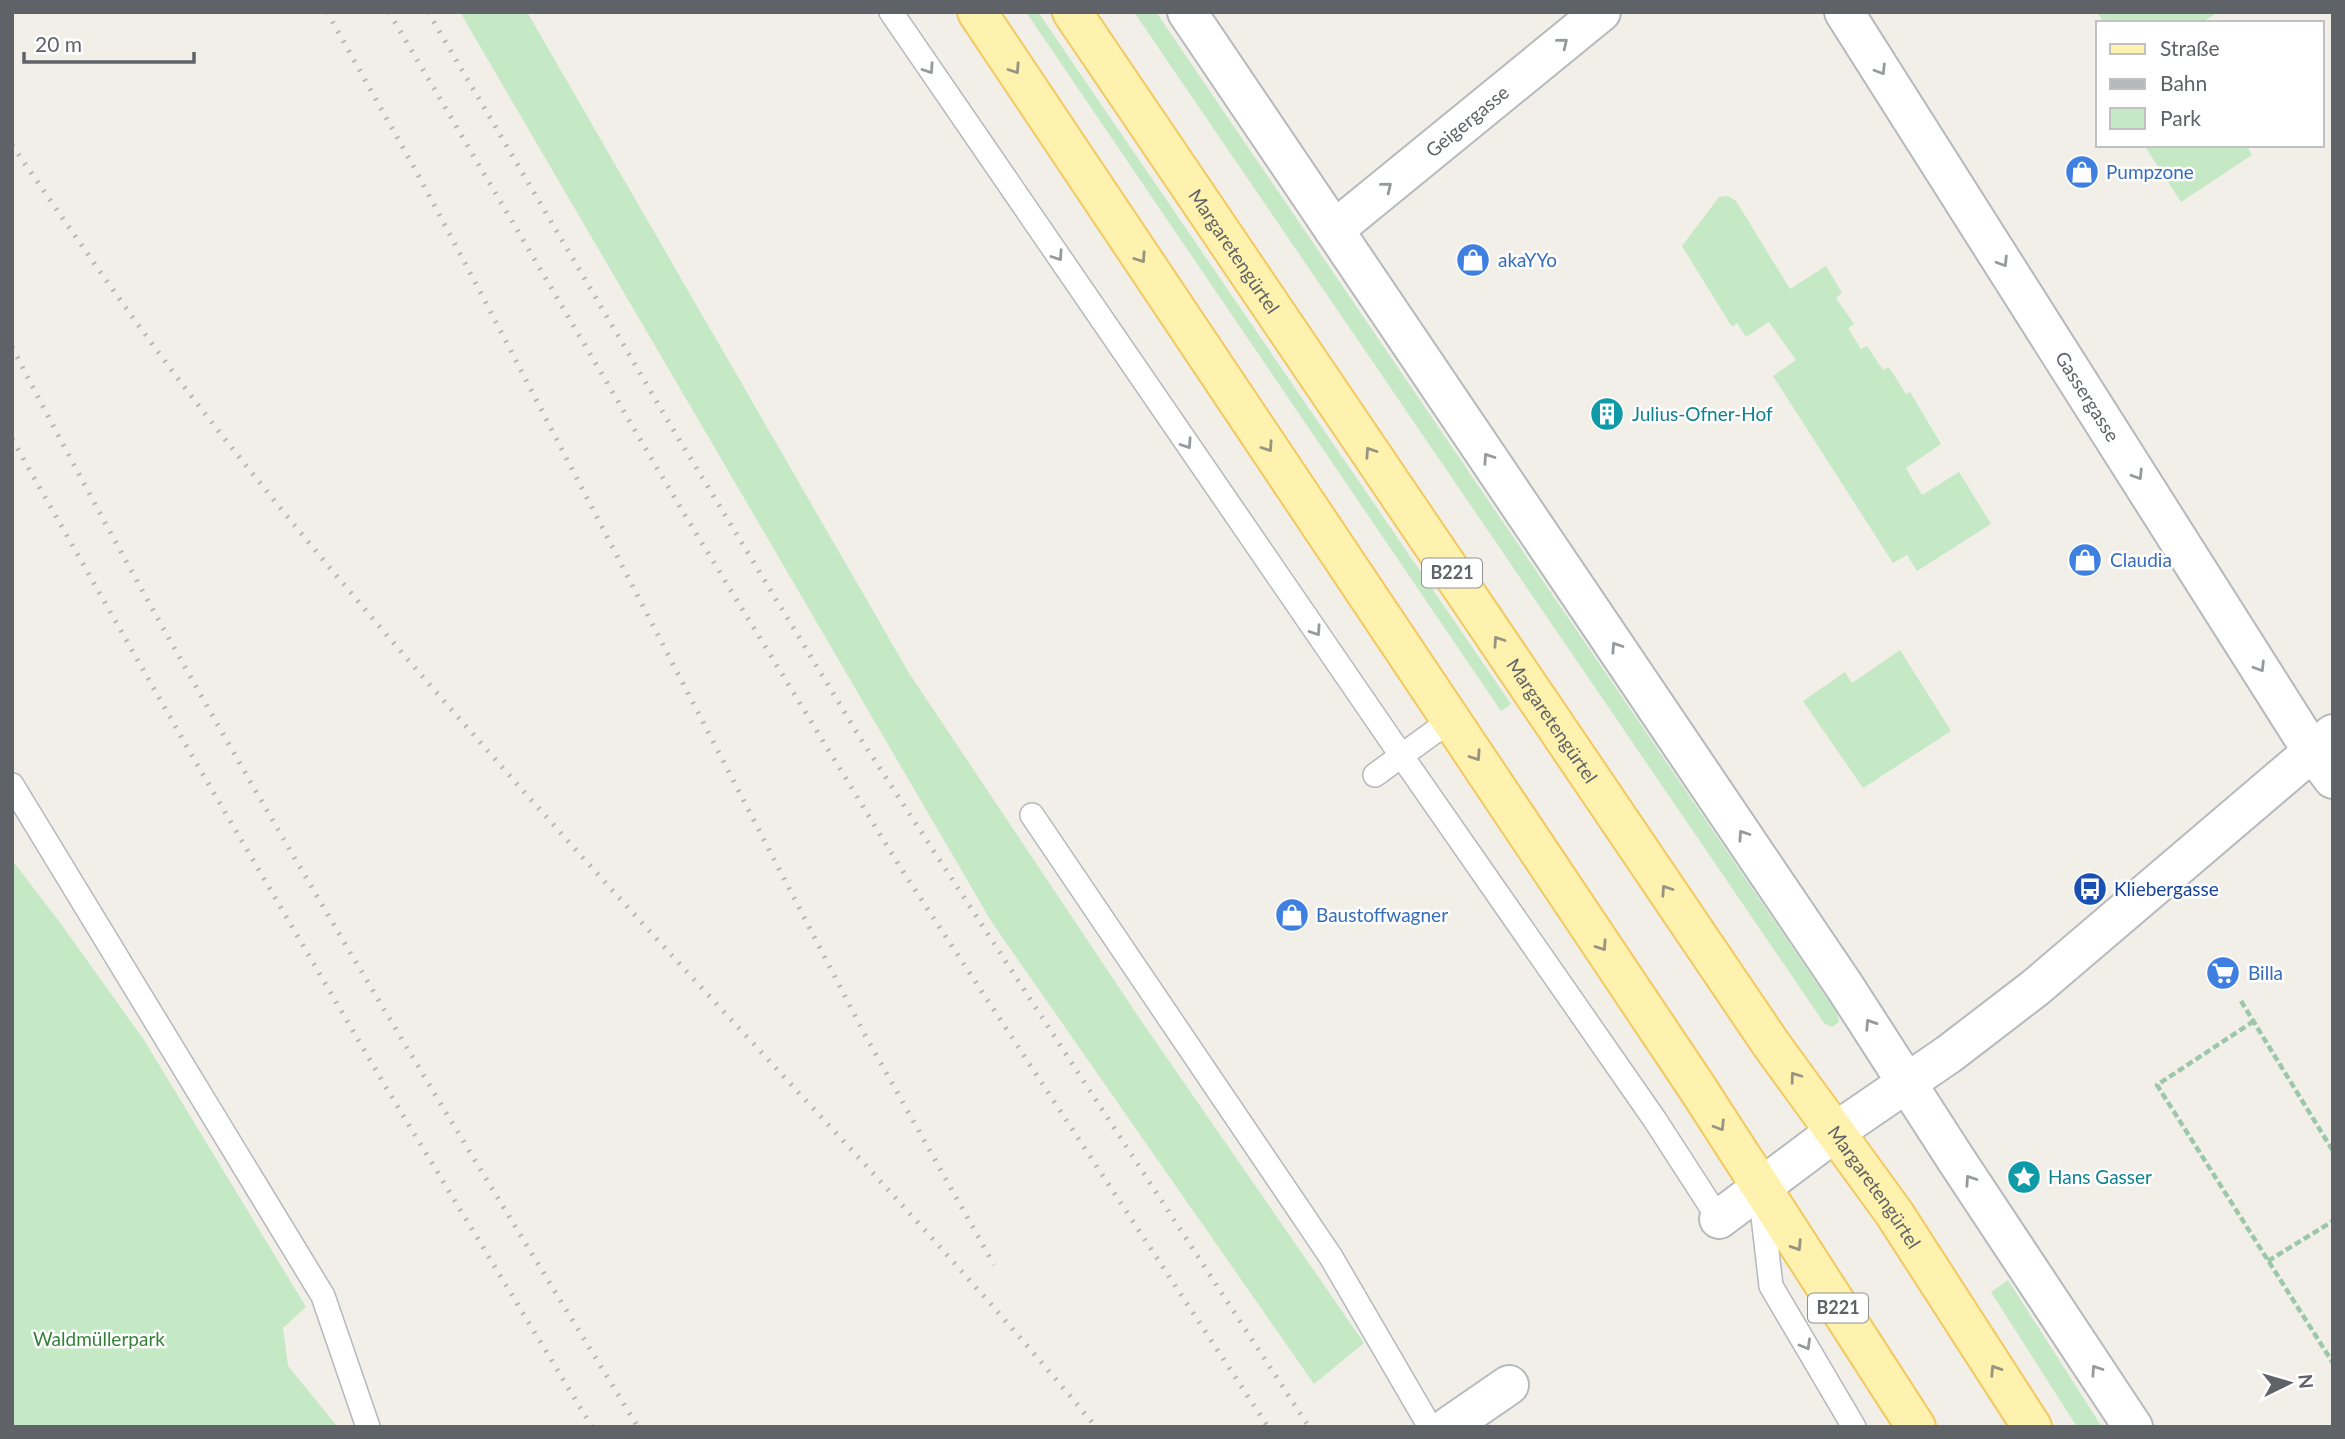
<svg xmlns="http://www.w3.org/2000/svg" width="2345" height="1439" font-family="Lato,sans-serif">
<rect width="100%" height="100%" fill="#f1efe8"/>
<g fill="#c5e8c5">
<polygon points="460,12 527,12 909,673 1142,1022 1364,1343 1314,1384 993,924"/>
<polygon points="1026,12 1038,12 1511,704 1501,711"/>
<polygon points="1134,12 1156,12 1837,1013 1839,1022 1832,1027 1824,1023"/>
<polygon points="2097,12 2218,12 2201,23 2104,23"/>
<polygon points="2144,145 2246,145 2252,155 2181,202"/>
<polygon points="1728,196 1736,201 1790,289 1826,266 1842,293 1836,298 1854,324 1848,328 1861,349 1867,346 1883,370 1889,367 1906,394 1910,392 1941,444 1906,468 1922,495 1959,472 1991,524 1917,571 1907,555 1893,563 1773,376 1796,360 1769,322 1746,337 1737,323 1732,327 1682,246 1719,197"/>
<polygon points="1900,650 1951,731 1863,788 1803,701 1845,672 1852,683"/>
<polygon points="12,860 61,924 144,1040 306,1307 283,1328 288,1366 338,1427 12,1427"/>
<polygon points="2008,1280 2102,1427 2077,1427 1991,1292"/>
</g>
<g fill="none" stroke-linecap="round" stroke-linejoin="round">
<g stroke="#b5b8bc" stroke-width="26">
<g id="lane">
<polyline points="891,12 1401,755 1655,1120 1719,1219"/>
<polyline points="1375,775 1452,719"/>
<polyline points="12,785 323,1296 368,1427"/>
<polyline points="1032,815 1331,1257 1430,1427"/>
<polyline points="1761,1199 1771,1286 1854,1427"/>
</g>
</g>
<g stroke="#b5b8bc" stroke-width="42">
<g id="street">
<polyline points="1187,12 1845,987 1957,1161 2133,1427"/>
<path id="s1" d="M 1844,12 L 2312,751 L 2333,779"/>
<path id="s2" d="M 1334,230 L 1601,12"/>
</g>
</g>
<g stroke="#b6babf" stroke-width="42">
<g id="secondary">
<polyline points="1719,1219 1835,1132 1949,1054 2035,988 2333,734"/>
<polyline points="1448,1427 1509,1385"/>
</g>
</g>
<g stroke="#f2c960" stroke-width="42">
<g id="primary">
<polyline points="977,12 1698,1089 1916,1427"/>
<path id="s3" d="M 1072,12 L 1771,1044 L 1894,1213 L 2032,1427"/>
</g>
</g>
<g stroke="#9cc7a9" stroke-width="4.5" stroke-dasharray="7 3.5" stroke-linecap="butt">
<polyline points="2213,959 2223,973"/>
<polyline points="2241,1001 2333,1151"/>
<polyline points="2254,1021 2157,1085 2333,1363"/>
<polyline points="2268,1261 2333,1221"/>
</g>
<use href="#lane" stroke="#fff" stroke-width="23"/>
<use href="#street" stroke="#fff" stroke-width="38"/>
<use href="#secondary" stroke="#fff" stroke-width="38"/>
<use href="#primary" stroke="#fff2af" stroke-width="38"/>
<g stroke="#b6b7b8" stroke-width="5" stroke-dasharray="2 9" stroke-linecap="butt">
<polyline points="327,12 416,171 484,299 865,1035 994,1265"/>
<polyline points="389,12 683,512 900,867 1268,1427"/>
<polyline points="428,12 674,431 862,741 1309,1427"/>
<path d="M 12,145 C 73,233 133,321 199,406 C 318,559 446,705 576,850 C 749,1043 930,1227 1096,1427"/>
<path d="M 12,347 C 203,717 420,1072 638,1427"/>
<polyline points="12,439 191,754 387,1089 592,1427"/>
</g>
</g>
<defs><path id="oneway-chevron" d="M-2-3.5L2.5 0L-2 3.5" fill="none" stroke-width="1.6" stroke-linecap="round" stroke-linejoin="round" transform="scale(1.75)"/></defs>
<g stroke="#979a9d">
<use href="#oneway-chevron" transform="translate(1563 43) rotate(-39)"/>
<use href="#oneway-chevron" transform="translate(929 69) rotate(56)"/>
<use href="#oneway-chevron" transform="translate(1881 70) rotate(58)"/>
<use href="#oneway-chevron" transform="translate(1387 187) rotate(-39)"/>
<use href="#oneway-chevron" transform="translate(1058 256) rotate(56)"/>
<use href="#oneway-chevron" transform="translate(2003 262) rotate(58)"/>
<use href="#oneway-chevron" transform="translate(1187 444) rotate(56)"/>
<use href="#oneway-chevron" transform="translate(1488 458) rotate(-124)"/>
<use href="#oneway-chevron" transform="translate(2138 475) rotate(58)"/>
<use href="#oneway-chevron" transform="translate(1316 631) rotate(56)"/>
<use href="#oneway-chevron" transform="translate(1616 647) rotate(-124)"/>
<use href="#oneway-chevron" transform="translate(2260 667) rotate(58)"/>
<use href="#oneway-chevron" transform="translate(1743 835) rotate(-124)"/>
<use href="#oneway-chevron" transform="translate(1870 1024) rotate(-123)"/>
<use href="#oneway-chevron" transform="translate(1970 1180) rotate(-124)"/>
<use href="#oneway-chevron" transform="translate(1806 1345) rotate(60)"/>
<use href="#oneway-chevron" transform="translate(2096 1370) rotate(-124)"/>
</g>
<g stroke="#979581">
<use href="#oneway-chevron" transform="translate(1015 69) rotate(56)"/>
<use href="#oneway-chevron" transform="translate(1141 258) rotate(56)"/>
<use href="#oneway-chevron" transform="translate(1268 447) rotate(56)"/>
<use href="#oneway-chevron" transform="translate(1370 452) rotate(-124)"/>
<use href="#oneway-chevron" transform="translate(1498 641) rotate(-124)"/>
<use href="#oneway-chevron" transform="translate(1476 756) rotate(56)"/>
<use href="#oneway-chevron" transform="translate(1666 890) rotate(-124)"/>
<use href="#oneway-chevron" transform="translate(1602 946) rotate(56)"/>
<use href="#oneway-chevron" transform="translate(1795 1077) rotate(-126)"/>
<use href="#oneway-chevron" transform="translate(1720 1126) rotate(58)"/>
<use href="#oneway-chevron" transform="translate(1797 1246) rotate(57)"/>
<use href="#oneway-chevron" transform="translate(1995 1370) rotate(-123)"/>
</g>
<defs>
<g id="shop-disc" transform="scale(1.75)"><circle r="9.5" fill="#3f7fe0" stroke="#fff"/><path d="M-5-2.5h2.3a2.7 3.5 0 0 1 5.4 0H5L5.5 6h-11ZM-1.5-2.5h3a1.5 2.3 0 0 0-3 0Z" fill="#fff"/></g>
<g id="building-disc" transform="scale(1.75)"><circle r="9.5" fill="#0f9aa8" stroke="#fff"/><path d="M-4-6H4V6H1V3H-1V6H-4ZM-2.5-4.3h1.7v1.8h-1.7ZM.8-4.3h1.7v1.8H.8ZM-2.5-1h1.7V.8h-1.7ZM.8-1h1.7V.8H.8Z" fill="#fff"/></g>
<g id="bus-disc" transform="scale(1.75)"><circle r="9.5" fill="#1a4fb4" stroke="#fff"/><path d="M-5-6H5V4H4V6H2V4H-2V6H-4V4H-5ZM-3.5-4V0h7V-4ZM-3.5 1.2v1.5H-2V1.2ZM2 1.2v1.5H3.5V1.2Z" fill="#fff"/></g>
<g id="supermarket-disc" transform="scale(1.75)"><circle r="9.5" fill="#3f7fe0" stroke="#fff"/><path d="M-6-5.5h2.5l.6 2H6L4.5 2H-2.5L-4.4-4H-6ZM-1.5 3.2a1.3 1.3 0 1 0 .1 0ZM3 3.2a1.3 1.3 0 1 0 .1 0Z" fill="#fff"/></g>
<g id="sight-disc" transform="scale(1.75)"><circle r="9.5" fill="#0f9aa8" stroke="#fff"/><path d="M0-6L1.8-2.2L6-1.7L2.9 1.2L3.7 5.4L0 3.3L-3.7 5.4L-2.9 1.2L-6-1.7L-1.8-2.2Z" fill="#fff"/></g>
</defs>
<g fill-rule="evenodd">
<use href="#shop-disc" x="2082" y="172"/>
<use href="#shop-disc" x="1473" y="260"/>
<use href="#building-disc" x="1607" y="414"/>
<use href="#shop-disc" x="2085" y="560"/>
<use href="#bus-disc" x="2090" y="889"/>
<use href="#shop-disc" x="1292" y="915"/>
<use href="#supermarket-disc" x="2223" y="973"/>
<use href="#sight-disc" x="2024" y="1177"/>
</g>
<g text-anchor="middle" stroke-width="5" stroke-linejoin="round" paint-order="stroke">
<g fill="#fff" stroke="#8f9295" stroke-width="2">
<rect x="1422" y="558.5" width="60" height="29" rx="5"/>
<rect x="1808" y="1293.5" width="60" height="29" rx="5"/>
</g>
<g font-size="18" font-weight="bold" fill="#5f6368">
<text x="1452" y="579">B221</text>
<text x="1838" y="1314">B221</text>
</g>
<g font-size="19" fill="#5f6368" stroke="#fff">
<text dy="7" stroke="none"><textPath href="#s2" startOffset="172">Geigergasse</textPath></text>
<text dy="7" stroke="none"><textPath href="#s3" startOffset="289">Margaretengürtel</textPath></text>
<text dy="7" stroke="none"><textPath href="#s1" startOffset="455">Gassergasse</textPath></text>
<text dy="7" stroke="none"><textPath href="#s3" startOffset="856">Margaretengürtel</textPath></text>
<text dy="7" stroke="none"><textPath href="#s3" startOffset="1423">Margaretengürtel</textPath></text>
</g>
<g font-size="19" fill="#366cbe" stroke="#fff" text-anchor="start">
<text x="2106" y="179">Pumpzone</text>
<text x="1498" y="267">akaYYo</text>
<text x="2110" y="567">Claudia</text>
<text x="1316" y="922">Baustoffwagner</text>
<text x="2248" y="980">Billa</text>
</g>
<g font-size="19" fill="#0d838f" stroke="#fff" text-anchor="start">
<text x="1632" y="421">Julius-Ofner-Hof</text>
<text x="2048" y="1184">Hans Gasser</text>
</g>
<g font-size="19" fill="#164399" stroke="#fff" text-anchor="start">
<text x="2114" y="896">Kliebergasse</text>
</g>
<g font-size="19" fill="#348238" stroke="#fff">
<text x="99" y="1346">Waldmüllerpark</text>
</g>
</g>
<rect width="2345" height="1439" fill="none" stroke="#5f6368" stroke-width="28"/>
<rect x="2096" y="21" width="228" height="126" fill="#ffffff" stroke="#bfc1c3" stroke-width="2"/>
<rect x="2110" y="44" width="35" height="10" fill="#fff2af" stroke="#bfc1c3" stroke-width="2"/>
<text x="2160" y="56" font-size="21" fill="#5f6368">Straße</text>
<rect x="2110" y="79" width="35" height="10" fill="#b6b7b8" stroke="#bfc1c3" stroke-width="2"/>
<text x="2160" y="91" font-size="21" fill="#5f6368">Bahn</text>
<rect x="2110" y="108" width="35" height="21" fill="#c5e8c5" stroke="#bfc1c3" stroke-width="2"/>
<text x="2160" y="126" font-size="21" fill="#5f6368">Park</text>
<g transform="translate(2289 1383) rotate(85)" stroke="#ffffff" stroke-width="5" paint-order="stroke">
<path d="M0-5L12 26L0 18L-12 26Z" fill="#5f6368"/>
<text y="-10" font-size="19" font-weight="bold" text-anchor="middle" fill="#5f6368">N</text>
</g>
<path d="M24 52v10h170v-10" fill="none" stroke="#5f6368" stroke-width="3.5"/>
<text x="35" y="52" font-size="21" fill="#5f6368" stroke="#ffffff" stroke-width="5" paint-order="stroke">20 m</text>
</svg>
